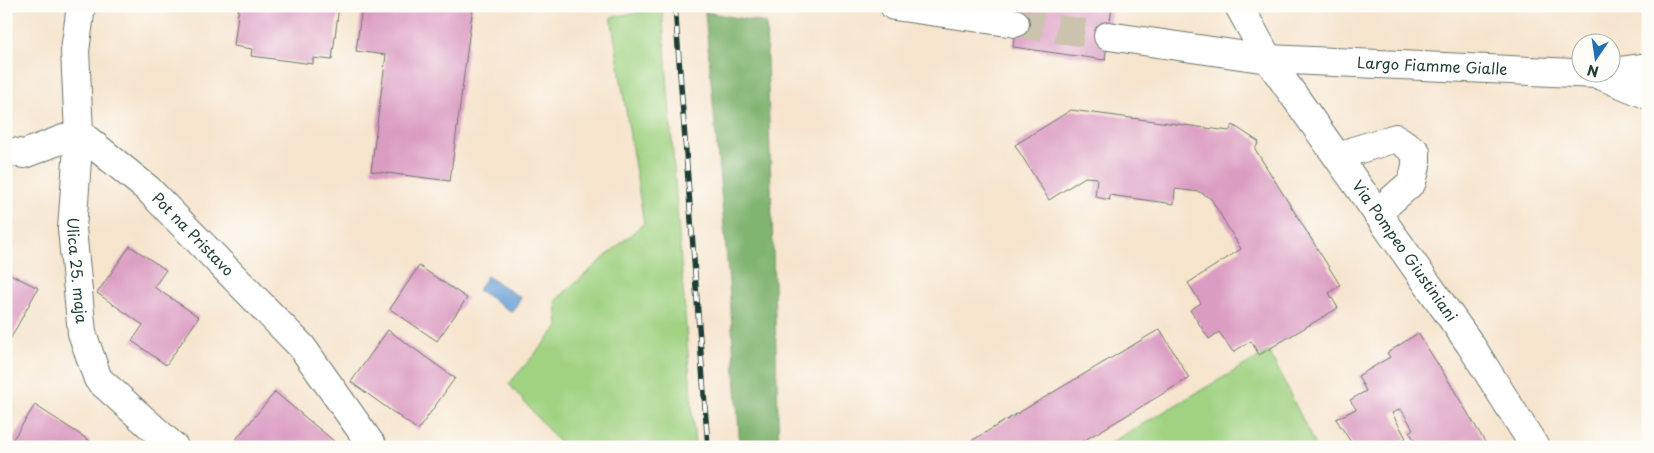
<svg xmlns="http://www.w3.org/2000/svg" width="1654" height="453" font-family="'Playpen Sans',sans-serif">
<rect width="100%" height="100%" fill="#fdfcf7"/>
<filter id="ink" filterUnits="userSpaceOnUse"><feTurbulence type="fractalNoise" baseFrequency=".02" numOctaves="2"/><feDisplacementMap in="SourceGraphic" scale="10" xChannelSelector="R" yChannelSelector="G"/><feConvolveMatrix kernelMatrix="1 2 1 2 8 2 1 2 1" color-interpolation-filters="sRGB"/></filter>
<filter id="wash" filterUnits="userSpaceOnUse"><feTurbulence type="fractalNoise" baseFrequency=".0096" numOctaves="4" result="noise"/><feDisplacementMap in="SourceGraphic" scale="20" xChannelSelector="R" yChannelSelector="G"/><feGaussianBlur stdDeviation="1.12" result="paint"/><feColorMatrix in="noise" values="0 0 0 0 0 0 0 0 0 0 0 0 0 0 0 0 0 1.4 0 .05"/><feComposite in="paint" operator="in"/></filter>
<g filter="url(#wash)">
<rect width="100%" height="100%" fill="#f6e4cd"/>
<g fill="#a0d282" stroke="#60885b">
<polygon points="662,9 695,447 563,447 509,384 558,327 556,300 644,223 611,17"/>
<polygon points="1269,351 1316,447 1103,447"/>
</g>
<polygon fill="#80b470" stroke="#507852" points="705,12 766,23 779,447 740,447 729,283"/>
<polygon fill="#679fd6" stroke="#436e85" points="487,276 521,298 512,312 478,290"/>
<g id="blocks">
<g fill="#db9cc2">
<polygon points="6,6 10,6 7,22 6,22"/>
<polygon points="239,6 339,6 332,60 313,58 313,64 251,56 252,49 234,46"/>
<polygon points="362,6 473,6 450,181 371,171 386,55 356,51"/>
<polygon points="1018,6 1112,6 1105,60 1013,47"/>
<polygon points="1071,110 1229,131 1233,125 1259,142 1255,149 1340,285 1329,293 1338,308 1259,355 1251,341 1233,352 1219,332 1209,339 1190,310 1201,303 1188,283 1241,249 1211,199 1200,192 1175,189 1174,204 1109,195 1110,200 1095,197 1097,178 1085,177 1049,200 1015,145"/>
<polygon points="130,246 166,270 154,287 199,317 166,365 132,341 143,325 97,293"/>
<polygon points="419,266 467,298 437,341 390,309"/>
<polygon points="6,272 38,288 6,347"/>
<polygon points="1160,329 1189,378 1124,417 1073,447 961,447"/>
<polygon points="388,330 455,378 418,430 351,382"/>
<polygon points="1418,333 1448,380 1488,447 1425,447 1424,445 1419,447 1409,432 1413,429 1401,409 1392,413 1406,438 1397,443 1400,446 1354,447 1336,419 1356,409 1350,400 1366,391 1358,376 1390,357 1387,353"/>
<polygon points="275,392 335,442 331,447 238,447 233,443"/>
<polygon points="35,405 90,441 86,447 8,447"/>
</g>
</g>
</g>
<g filter="url(#ink)">
<use href="#blocks" fill-opacity="0" stroke="#6a776a" stroke-width="1"/>
<g fill="none" stroke-linecap="round" stroke-linejoin="round">
<polyline stroke="#cbc3ae" stroke-width="28" stroke-dasharray="28 14" stroke-linecap="butt" points="1015,23 1108,36"/>
<g stroke="#6a776a" stroke-width="30">
<g id="minor">
<path id="s1" d="M 81,6 L 75,51 L 79,133 L 148,189 L 302,347 L 373,447"/>
<path id="s2" d="M 1239,6 L 1268,59 L 1470,344 L 1535,447"/>
<path id="s3" d="M 6,151 L 24,154 L 79,133 L 72,229 L 82,333 L 98,379 L 174,447"/>
<polyline points="1340,160 1353,151 1396,138 1416,152 1416,166 1412,182 1377,213"/>
</g>
</g>
<g stroke="#6a776a" stroke-width="30">
<g id="major">
<polyline points="894,6 1015,23"/>
<path id="s4" d="M 1108,36 L 1268,59 L 1597,74 L 1607,72"/>
<polyline points="1612,72 1648,67"/>
<polyline points="1597,74 1648,95"/>
</g>
</g>
<use href="#minor" stroke="#fff" stroke-width="28"/>
<use href="#major" stroke="#fff" stroke-width="28"/>
<g stroke="#1f3d34" stroke-width="5.5">
<polyline id="rail" points="675,6 708,447"/>
</g>
<use href="#rail" stroke="#fdfcf7" stroke-width="4" stroke-dasharray="11" stroke-linecap="butt"/>
</g>
</g>
<g text-anchor="middle" stroke-width="4" stroke-linejoin="round" paint-order="stroke">
<g font-size="15" fill="#1f3d34" stroke="#fdfcf7">
<text dy="5" stroke="none"><textPath href="#s4" startOffset="326">Largo Fiamme Gialle</textPath></text>
<text dy="5" stroke="none"><textPath href="#s1" startOffset="280">Pot na Pristavo</textPath></text>
<text dy="5" stroke="none"><textPath href="#s2" startOffset="296">Via Pompeo Giustiniani</textPath></text>
<text dy="5" stroke="none"><textPath href="#s3" startOffset="215">Ulica 25. maja</textPath></text>
</g>
</g>
<rect width="1654" height="453" fill="none" stroke="#fdfcf7" stroke-width="25"/>
<g transform="translate(1596 58) rotate(193)"><circle r="24" fill="#fdfcf7" stroke="#a4b0a9"/>
<path d="M0-4L9 19L0 12L-9 19Z" fill="#1f6fb2"/>
<text y="-8" font-size="14" font-weight="bold" text-anchor="middle" fill="#1f3d34">N</text>
</g>
</svg>
